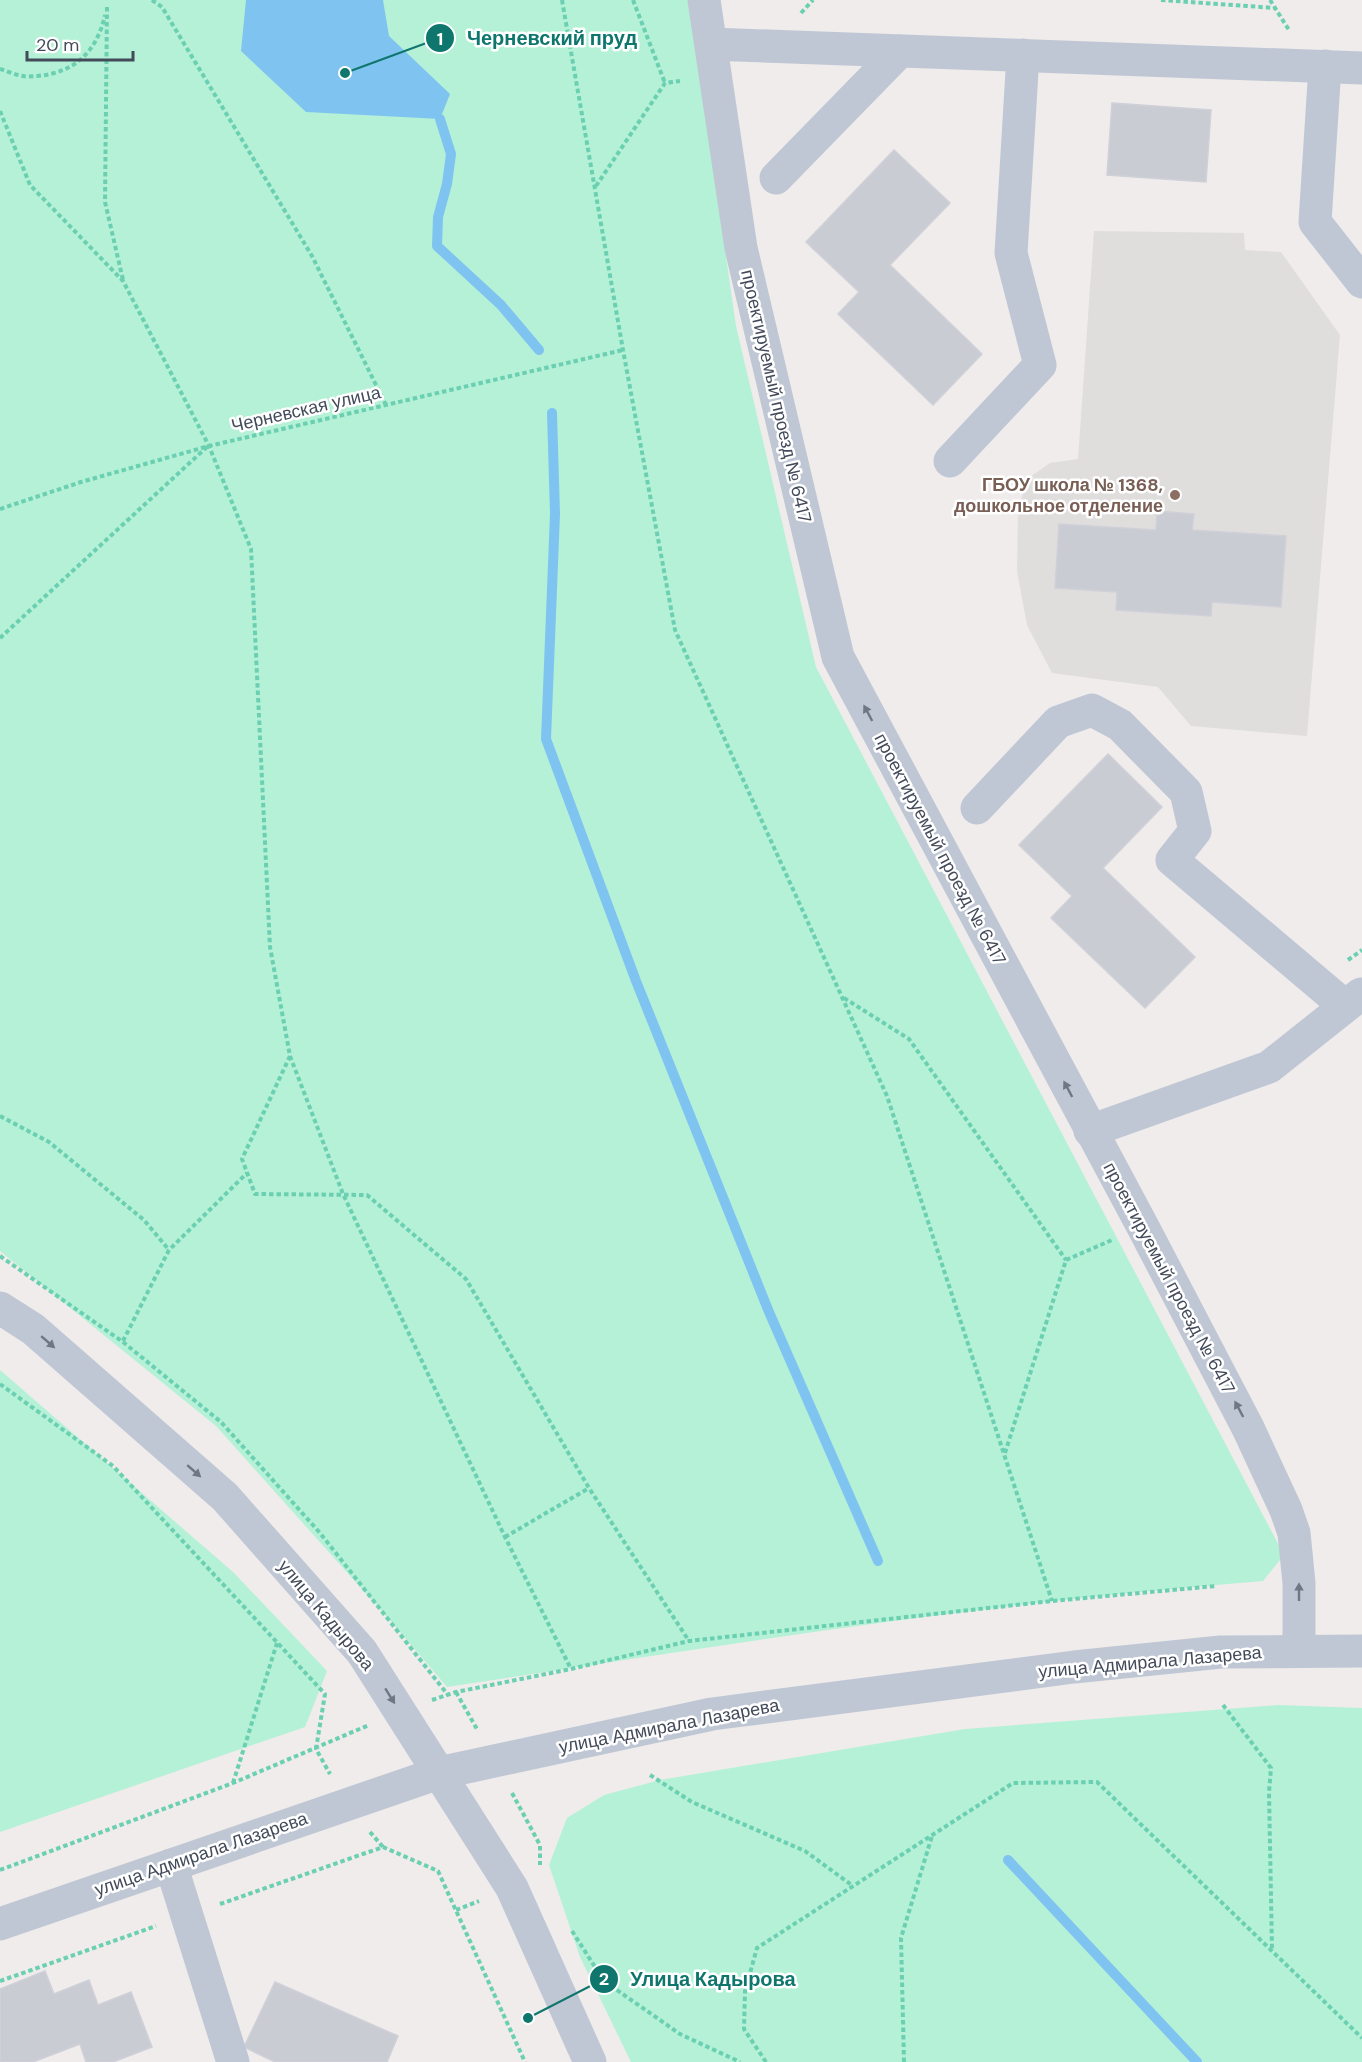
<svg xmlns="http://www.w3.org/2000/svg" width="1362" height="2062" font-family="'DM Sans',sans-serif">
<rect width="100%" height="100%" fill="#efeceb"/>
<polygon fill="#e0dddd" points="1094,231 1244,233 1245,250 1281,252 1340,335 1307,736 1191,726 1158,687 1052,673 1027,625 1017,571 1018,511 1027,479 1050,463 1078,459"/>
<g fill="#b5f1d7">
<path d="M 0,0 L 689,0 L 736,326 L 816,667 L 1284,1555 L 1263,1581 C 990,1602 718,1646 447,1687 L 395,1626 L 216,1426 L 0,1251 Z"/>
<polygon points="0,1370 233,1572 327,1671 305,1727 0,1832"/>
<polygon points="1278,1705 1362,1708 1362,2062 631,2062 580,1957 549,1865 567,1818 604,1795 660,1780 965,1729"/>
</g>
<polygon fill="#7fc4f1" points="246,0 383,0 389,36 450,94 440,119 306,112 241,51"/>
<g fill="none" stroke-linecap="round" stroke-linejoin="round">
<g stroke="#7fc4f1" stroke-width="10">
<polyline points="440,119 451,154 447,184 438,217 437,246 501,305 539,350"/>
<polyline points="552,413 555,514 546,739 636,981 769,1312 878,1561"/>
<polyline points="1008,1860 1197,2062"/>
</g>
</g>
<g fill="#caccd4" stroke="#cfd0d8" stroke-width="1.5">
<polygon points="1112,103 1211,110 1206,182 1107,175"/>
<polygon points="894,150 950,203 890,265 982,354 933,405 838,314 859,292 806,242"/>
<polygon points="1157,511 1194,514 1192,530 1286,536 1281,607 1212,602 1211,616 1116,610 1117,592 1055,588 1059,524 1156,530"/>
<polygon points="1108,754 1162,807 1103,868 1195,957 1145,1008 1051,918 1072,896 1019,845"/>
<polygon points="45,1971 54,1994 89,1980 98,2005 131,1992 152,2047 113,2062 86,2062 80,2044 33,2062 0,2062 0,1989"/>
<polygon points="275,1982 398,2036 387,2062 275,2062 244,2047"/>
</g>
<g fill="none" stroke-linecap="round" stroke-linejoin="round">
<g stroke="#6bd0b1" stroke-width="4" stroke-dasharray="4.5 3" stroke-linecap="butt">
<polyline points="152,0 162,7 312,256 386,405"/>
<polyline points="562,0 623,350 675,630 887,1096 1052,1601"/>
<polyline points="633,0 665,83"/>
<polyline points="1161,0 1275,8"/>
<polyline points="1270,0 1289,30"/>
<polyline points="107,7 105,202 123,280"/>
<polyline points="801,13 813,0"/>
<path d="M 0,69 C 7,71 15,75 23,76 C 27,77 32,76 37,76 C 74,73 97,52 105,15"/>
<polyline points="0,111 30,185 123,281 209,446 251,549 270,947 290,1056 343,1194 505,1537 571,1669"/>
<polyline points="596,186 665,83 680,81"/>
<polyline points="0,509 81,482 209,446 623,350"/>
<polyline points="0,638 208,446"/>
<polyline points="1348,960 1362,950"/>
<polyline points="844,998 909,1039 1066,1260"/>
<polyline points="290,1056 242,1159 255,1194 367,1195 466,1279 589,1488 689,1641"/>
<polyline points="0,1116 49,1142 144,1220 169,1250"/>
<polyline points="0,1256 123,1342 221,1422 320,1533 448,1695"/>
<polyline points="123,1341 169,1250 247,1173"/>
<polyline points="0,1384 113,1466 325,1694 316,1749 330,1774"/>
<polyline points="1005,1453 1066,1260 1112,1240"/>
<polyline points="505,1537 589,1488"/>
<polyline points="456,1692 478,1731"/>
<polyline points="432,1700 456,1692 571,1669 689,1641 1052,1601 1216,1586"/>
<polyline points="1223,1705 1271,1768 1269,1792 1272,1950"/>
<polyline points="650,1775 692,1802 805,1851 853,1886"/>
<polyline points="233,1783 277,1643"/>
<polyline points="512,1793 540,1845 540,1865"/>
<polyline points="370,1832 383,1847"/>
<polyline points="0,1870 233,1783 369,1725"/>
<polyline points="220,1904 383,1847 438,1871 525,2062"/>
<polyline points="456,1910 479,1901"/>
<polyline points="572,1931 604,1981 680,2034 740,2062"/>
<polyline points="0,1981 156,1926"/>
<polyline points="766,2062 744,2029 745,1991 757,1948 1013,1783 1097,1782 1362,2038"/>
<polyline points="904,2062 901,1938 932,1836"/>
</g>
<g stroke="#c0c7d4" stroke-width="33">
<polyline points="704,0 741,248 838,657 1143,1227 1248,1428 1286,1510 1294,1533 1299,1583 1299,1651"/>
<polyline points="711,44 1362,68"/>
<polyline points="1325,66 1315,222 1362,282"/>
<polyline points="776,178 900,51"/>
<polyline points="950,461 1040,365 1011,253 1023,55"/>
<polyline points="977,808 1058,722 1092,710 1120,725 1186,792 1195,831 1172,860 1345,1006"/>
<polyline points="1090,1131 1269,1067 1361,994"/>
<polyline points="0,1308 33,1329 225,1497 362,1652 512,1888 590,2062"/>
<polyline points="171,1865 233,2062"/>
<polyline points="0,1924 439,1773 712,1714 1074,1667 1221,1652 1362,1651"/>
</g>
</g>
<defs><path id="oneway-solid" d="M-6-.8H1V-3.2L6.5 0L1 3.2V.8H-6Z" transform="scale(1.5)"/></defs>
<g fill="#6f7685">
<use href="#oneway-solid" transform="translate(868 713) rotate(-118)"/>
<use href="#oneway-solid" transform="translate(1068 1089) rotate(-118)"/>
<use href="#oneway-solid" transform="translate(48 1342) rotate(41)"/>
<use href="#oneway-solid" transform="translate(1239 1409) rotate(-118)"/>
<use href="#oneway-solid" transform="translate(194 1471) rotate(41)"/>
<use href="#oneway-solid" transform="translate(1299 1592) rotate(-90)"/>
<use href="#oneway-solid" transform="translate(390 1696) rotate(58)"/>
</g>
<circle fill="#8d6e63" stroke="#fff" stroke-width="2" cx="1175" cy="495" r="6"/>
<g text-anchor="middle" stroke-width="5" stroke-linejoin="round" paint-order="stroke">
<g font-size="18" fill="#434b5a" stroke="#fff">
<text transform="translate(776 396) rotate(77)" y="6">проектируемый проезд № 6417</text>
<text transform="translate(306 409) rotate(-13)" y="6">Черневская улица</text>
<text transform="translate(940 849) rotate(62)" y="6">проектируемый проезд № 6417</text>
<text transform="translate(1169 1278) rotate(62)" y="6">проектируемый проезд № 6417</text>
<text transform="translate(326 1615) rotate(50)" y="6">улица Кадырова</text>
<text transform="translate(1150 1662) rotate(-5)" y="6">улица Адмирала Лазарева</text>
<text transform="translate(669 1726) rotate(-11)" y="6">улица Адмирала Лазарева</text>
<text transform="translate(201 1854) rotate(-19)" y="6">улица Адмирала Лазарева</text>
</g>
<g font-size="18" font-weight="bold" fill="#785e54" stroke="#fff" text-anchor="end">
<text x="1163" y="491">ГБОУ школа № 1368,<tspan x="1163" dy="21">дошкольное отделение</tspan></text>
</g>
</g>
<path fill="none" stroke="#0f766e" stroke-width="2" d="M345 73L440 38M528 2018L604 1979"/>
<g fill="#0f766e" stroke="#fff" stroke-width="2">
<circle cx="345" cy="73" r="6"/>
<circle cx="528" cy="2018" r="6"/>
<circle cx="440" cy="38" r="15"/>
<circle cx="604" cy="1979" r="15"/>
</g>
<g font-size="18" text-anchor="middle" font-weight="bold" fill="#fff">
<text x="440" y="45">1</text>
<text x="604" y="1985">2</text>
</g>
<g font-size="20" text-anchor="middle" font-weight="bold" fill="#0f766e" stroke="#fff" stroke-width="5" stroke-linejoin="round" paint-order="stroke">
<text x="552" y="45">Черневский пруд</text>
<text x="713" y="1986">Улица Кадырова</text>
</g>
<path d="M27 51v9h106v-9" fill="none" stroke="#434b5a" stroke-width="3"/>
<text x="36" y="51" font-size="18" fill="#434b5a" stroke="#ffffff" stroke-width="4.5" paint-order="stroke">20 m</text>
</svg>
